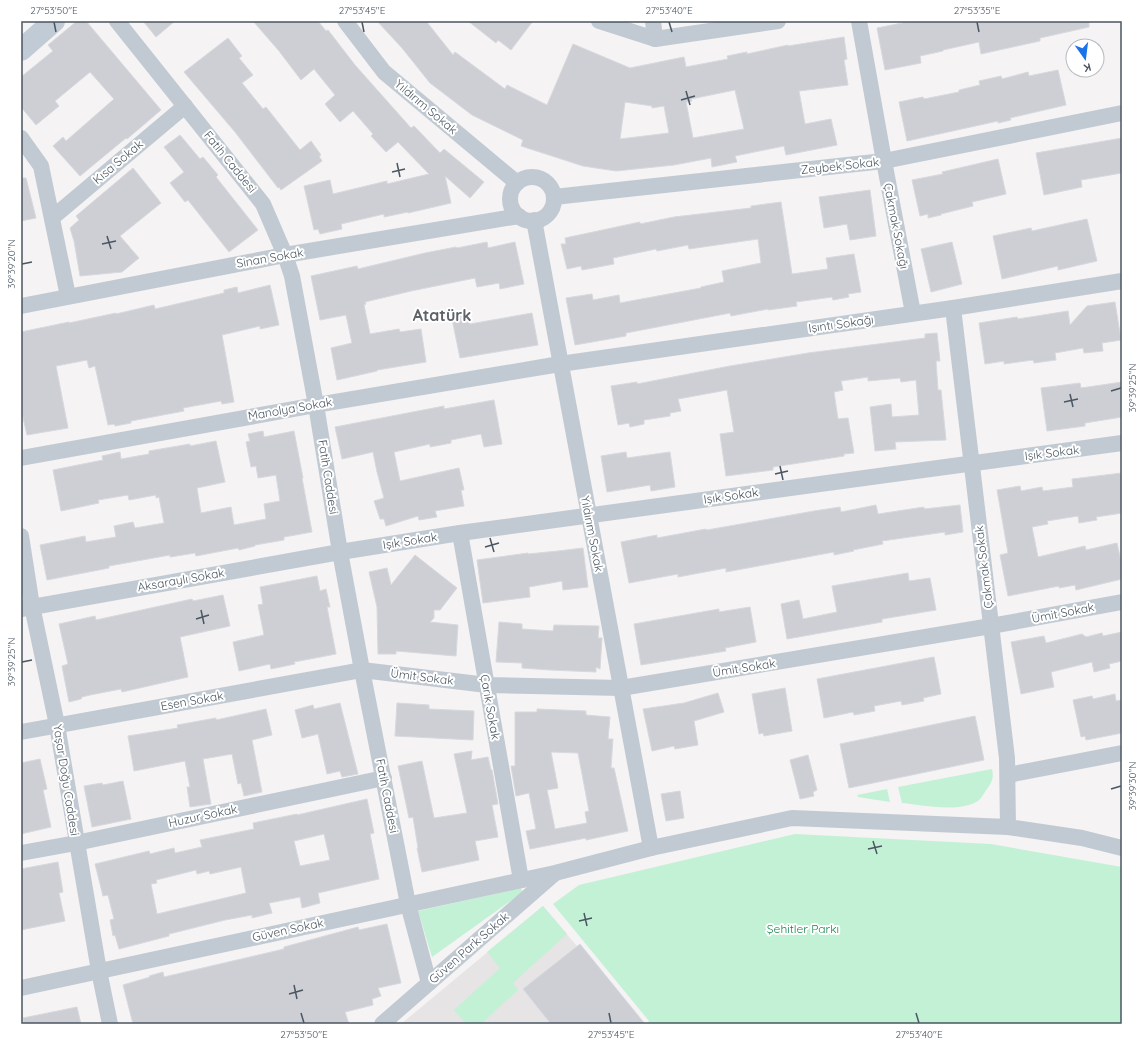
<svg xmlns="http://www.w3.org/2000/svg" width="1143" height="1045" font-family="Quicksand,sans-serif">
<rect width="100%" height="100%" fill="#f5f3f3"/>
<polygon fill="#e6e4e5" points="543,906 641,1022 639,1024 401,1024"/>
<g fill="#c3f1d5">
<path d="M 992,769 C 994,778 992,782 987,789 C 984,793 981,799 978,801 C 959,813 923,805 902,803 L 898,787 Z"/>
<polygon points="887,789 890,802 858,797 857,795"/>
<polygon points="795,834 991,844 1122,867 1122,1024 646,1024 649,1021 553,904 579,885"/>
<polygon points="521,888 523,892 432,957 418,911"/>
<polygon points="543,906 567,934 513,983 518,990 481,1024 466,1024 454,1010 500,968 487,952"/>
</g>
<g fill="#cdcfd5" stroke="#d7d9de" fill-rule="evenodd">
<polygon points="77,21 86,21 161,110 127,139 126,138 80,176 53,146 63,137 66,141 114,99 90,72 55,101 59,106 36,125 21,107 21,77 53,51 48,45"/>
<polygon points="143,21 175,21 156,37"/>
<polygon points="253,21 318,21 326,31 328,30 355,65 411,128 414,126 440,153 444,149 484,182 470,198 445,176 451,203 408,213 408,212 384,217 384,214 341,224 342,229 320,234 318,229 314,230 304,186 330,180 333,194 387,181 387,184 429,174 398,142 386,152 371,136 373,134 353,111 340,122 325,104 335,95 314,69 301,80 279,51"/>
<path d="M 377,21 L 426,21 L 453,55 L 455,52 L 505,89 L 507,85 L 547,105 L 573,44 L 630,68 L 684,57 L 686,67 L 728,59 L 727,56 L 747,52 L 747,54 L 788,45 L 788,46 L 844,37 L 847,59 L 844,60 L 848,85 L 799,91 L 805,124 L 831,119 L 837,145 L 786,155 L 784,146 L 735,156 L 737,162 L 712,167 L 711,158 L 674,165 L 616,171 L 583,166 L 521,146 L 523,140 L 472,115 L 430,83 L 402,48 ZM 735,90 L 744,129 L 693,138 L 686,102 L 692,101 L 691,99 ZM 625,102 L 652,106 L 652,108 L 664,106 L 669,133 L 620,139 Z"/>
<polygon points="468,21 533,21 511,50 498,40 496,43"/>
<polygon points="912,21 1089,21 1089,27 1040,38 1040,41 981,54 979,42 943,50 943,51 920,56 921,63 885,70 877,28"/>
<polygon points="228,38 242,56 239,58 253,75 242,83 263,109 266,107 300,150 311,141 321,155 319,156 322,161 281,190 279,187 278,188 235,132 184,72"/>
<polygon points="1058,70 1066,105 1010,118 1011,120 998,123 998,121 907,141 899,102 923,97 924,99 959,92 959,90 980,85 979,81 1001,76 1002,79 1028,72 1029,76"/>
<polygon points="180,135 200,159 203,157 218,175 216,177 258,230 229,252 188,200 185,202 170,183 184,172 164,147"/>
<polygon points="1122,138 1122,173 1081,180 1082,187 1044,195 1036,153"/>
<polygon points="998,159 1006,194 972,202 973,206 941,214 941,215 928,218 928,214 920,216 912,180 943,174 942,172"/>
<polygon points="133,168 161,203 120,236 139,258 122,272 80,276 74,241 70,228 79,220 76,216"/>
<polygon points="21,178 26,178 36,218 21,221"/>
<polygon points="870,190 876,236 850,240 847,224 824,228 819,197"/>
<polygon points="781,202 792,274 828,269 826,258 854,254 861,292 848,294 849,297 833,300 832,297 796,302 797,306 768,310 768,309 731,316 730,313 626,333 626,336 575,345 566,298 592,294 593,300 619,295 620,303 701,288 701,287 724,282 722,271 761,263 758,239 689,249 688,245 657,251 656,249 613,258 614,264 582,270 581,266 567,269 561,244 566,244 565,238 640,222 640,224 674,217 751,208 751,206"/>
<polygon points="1087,219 1097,261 1058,270 1058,266 1002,279 993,236 1031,228 1032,231"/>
<polygon points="487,242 488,248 515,242 524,284 500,289 499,283 477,287 475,278 411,291 365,302 366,304 364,305 370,334 399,329 400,332 421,329 426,362 377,370 377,371 337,380 331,348 352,343 346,315 320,320 311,276 357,266 358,269 425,253 456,247 457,248"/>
<polygon points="952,242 962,284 931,292 921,249"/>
<polygon points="270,285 279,325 260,329 260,326 222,335 234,402 222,404 221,401 183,408 184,411 131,421 131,423 115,426 114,424 108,425 95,366 89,368 87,360 56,366 68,428 27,435 21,409 21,332 69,322 69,323 116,313 116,314 154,305 155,309 224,293 224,290 237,287 238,293"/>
<polygon points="1115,302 1121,340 1102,343 1103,351 1084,353 1083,348 1055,353 1056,360 1034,363 1033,360 1004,364 1004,361 985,364 979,323 1017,317 1018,319 1068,311 1070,325 1087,306"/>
<polygon points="467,311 470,324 532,313 538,345 460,358 451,314"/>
<polygon points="937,333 940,361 936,361 938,390 941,390 946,440 895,442 896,449 875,451 870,407 891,404 892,417 919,415 916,380 901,382 900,378 868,381 868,377 841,381 843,390 834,392 838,419 848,418 854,453 844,454 844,456 773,467 773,470 726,476 720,434 734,432 727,390 678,399 681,411 670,413 670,416 644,420 644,424 630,427 629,423 618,425 611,386 637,382 637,384 730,366 808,353 925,338 925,334"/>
<polygon points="1122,382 1122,417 1085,423 1085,426 1047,431 1041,388 1080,383 1081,388"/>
<polygon points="494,400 502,444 484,447 481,434 451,440 451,443 430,447 430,444 394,452 400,481 459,468 464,490 461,490 464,506 435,511 437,517 419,520 418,516 386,526 384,519 380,519 374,501 384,498 377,472 373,452 342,459 335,427 444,406 444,409"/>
<polygon points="263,431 264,437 294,431 303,478 302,478 312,532 284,537 284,540 255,545 255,546 239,550 238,548 196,556 195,553 170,557 170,555 109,566 109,568 47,580 40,545 85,536 86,542 116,537 114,526 133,522 135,528 164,523 159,497 156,498 156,495 129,500 128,495 98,500 99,503 61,511 53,470 103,460 102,456 120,452 121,459 149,454 149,451 190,444 190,446 216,441 225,482 197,488 201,513 231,507 234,525 266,519 264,504 280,501 276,475 258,478 256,466 251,467 246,442 250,441 248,434"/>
<polygon points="626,452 627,458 670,452 675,487 651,491 650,485 607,492 601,456"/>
<polygon points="1122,473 1122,513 1096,517 1097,520 1079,523 1078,516 1047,521 1048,524 1032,527 1038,557 1085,546 1086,550 1117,543 1122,566 1122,579 1076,590 1075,585 1059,588 1059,586 1008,596 1000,555 1008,553 997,490 1020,486 1021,491 1042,487 1043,491 1073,487 1072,479"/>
<polygon points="876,505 878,514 924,507 924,509 960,505 963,532 945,535 945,532 882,541 883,544 853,550 854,551 834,555 834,552 726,572 726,568 678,577 678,574 629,583 621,542 657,535 657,538 706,529 707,530 814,511 840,507 841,512"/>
<polygon points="583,548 588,587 563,590 562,581 529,587 530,597 483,603 477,560 528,553 528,554 558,551"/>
<polygon points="415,555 457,588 440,610 434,610 434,618 430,622 458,625 456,656 396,651 396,654 378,654 377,607 369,572 387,568 391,585"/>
<polygon points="908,573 909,581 930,578 936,610 882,619 882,622 787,639 781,604 799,600 803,619 837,612 832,586"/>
<polygon points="317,576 320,591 326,589 330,607 327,607 336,654 294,662 295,664 271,669 270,664 239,671 233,642 264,635 258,605 263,604 260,587"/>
<polygon points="223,595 230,626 180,637 188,677 122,692 121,689 90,695 82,697 81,699 69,702 62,666 68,664 59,624 95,616 96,620 192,599 193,601"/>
<polygon points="750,607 756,642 725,648 726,651 641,665 634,624 719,609 719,612"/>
<polygon points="499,622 522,624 522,629 553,631 554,625 599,626 598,638 602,638 600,669 596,667 596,672 550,670 522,668 522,663 496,662"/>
<polygon points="1122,632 1122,661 1109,664 1110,668 1094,672 1092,662 1051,672 1054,687 1021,694 1011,642 1044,636 1046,643 1082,634 1086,637 1102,633 1103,636"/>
<polygon points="934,657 941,694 923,698 924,701 902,705 901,701 874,706 875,711 854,715 853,712 824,718 817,679"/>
<polygon points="785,688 792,731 764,736 763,733 759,734 752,694"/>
<polygon points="718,693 724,712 694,721 698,745 675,749 674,746 652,751 643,709 684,703"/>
<polygon points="1115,694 1116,701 1122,700 1122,733 1086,740 1085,736 1081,737 1073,700 1092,696 1093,699"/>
<polygon points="340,703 358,774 342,777 340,771 327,774 318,734 302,738 295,710 313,705 314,709"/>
<polygon points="397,703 429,705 429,709 474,711 473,740 395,736"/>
<polygon points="266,709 272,735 252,740 262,792 244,796 241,783 238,784 232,754 203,759 211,804 190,807 187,787 190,787 185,761 134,771 128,736 178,728 177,725 216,718 216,720"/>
<path d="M 537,709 L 586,711 L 586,715 L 610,717 L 608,739 L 613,739 L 611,768 L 614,768 L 628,831 L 586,840 L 586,838 L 530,849 L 526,831 L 536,829 L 529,793 L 516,796 L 511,766 L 515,766 L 515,712 L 537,712 ZM 551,752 L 578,753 L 589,811 L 585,812 L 587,823 L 555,829 L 547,790 L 558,788 Z"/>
<polygon points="975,716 984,760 849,788 840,744"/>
<polygon points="472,751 471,760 488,757 491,770 492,770 498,804 492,805 498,837 475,841 479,860 422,872 417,848 418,848 413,817 409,818 398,766 422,761 434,818 467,813 454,754"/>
<polygon points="808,755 817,790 813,792 814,796 800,799 790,760"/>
<polygon points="40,759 47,789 43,790 51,827 21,834 21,763"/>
<polygon points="123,781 131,819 92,827 84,786 102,783 103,785"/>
<polygon points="680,791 684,818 666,821 661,794"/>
<path d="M 367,799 L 374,833 L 370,834 L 379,879 L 318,893 L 320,903 L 302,908 L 300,897 L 269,903 L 272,913 L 252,918 L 252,915 L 225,920 L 169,934 L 169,936 L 119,949 L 115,935 L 113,936 L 110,920 L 114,919 L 108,895 L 103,896 L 95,864 L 149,851 L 150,854 L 174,848 L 175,853 L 202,847 L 200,840 L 254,829 L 253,823 L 297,814 L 297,815 ZM 324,834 L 330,860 L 300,866 L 294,841 ZM 241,867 L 246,893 L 157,914 L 151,884 L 157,883 L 156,880 L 196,870 L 197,874 L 209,871 L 210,874 Z"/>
<polygon points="58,862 63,892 59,893 65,921 21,930 21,869"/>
<polygon points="387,924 401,983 378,988 381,996 372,999 373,1005 345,1012 349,1024 133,1024 123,985 150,977 149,976 163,972 164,977 284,949 284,947 358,927 359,930"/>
<polygon points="580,944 645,1024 551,1024 523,989"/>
<polygon points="77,1007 81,1024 24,1024 23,1018"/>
</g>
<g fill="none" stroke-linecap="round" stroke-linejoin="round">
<g stroke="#c1cad2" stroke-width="16">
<polyline points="117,21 263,204 285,255 292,276 316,405 340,552 362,670 408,904 429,983"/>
<polyline points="345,21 384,72 517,183"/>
<polyline points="599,21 655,39 778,21"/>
<polyline points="653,21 655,39"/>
<polyline points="859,21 884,161 913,313"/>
<polyline points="21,138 41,166 68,296"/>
<circle cx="532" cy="199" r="22"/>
<polyline points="554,197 884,161 1122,113"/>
<polyline points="52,218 185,106"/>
<polyline points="534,220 651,848"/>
<polyline points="21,306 285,255 519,216"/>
<polyline points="953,308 1007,758 1008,827"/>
<polyline points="21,458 316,405 560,364 953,308 1122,281"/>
<polyline points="460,533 521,880"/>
<polyline points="21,536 32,606 57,725 99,971 110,1024"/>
<polyline points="21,609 340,552 460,533 1122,443"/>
<polyline points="21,732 362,670 487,685 621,688 991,626 1122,602"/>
<polyline points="1008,775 1122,753"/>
<polyline points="21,853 76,843 384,778"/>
<polyline points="21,988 555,873 651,848 792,818 1008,827 1082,838 1122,848"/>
<polyline points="382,1024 554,874"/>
</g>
<polyline stroke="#c1cbd6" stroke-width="22" points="21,50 54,21"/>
</g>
<path fill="none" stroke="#4a5661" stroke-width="1.5" d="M 54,22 L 56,32M 362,22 L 364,32M 669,22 L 672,32M 977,22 L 979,32M 686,91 L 690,105M 681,100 L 695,96M 397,163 L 400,177M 392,172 L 405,169M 107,236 L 111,249M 102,244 L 116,241M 22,264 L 32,262M 1111,391 L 1121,388M 1070,394 L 1073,407M 1064,402 L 1078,399M 780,466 L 783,480M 775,474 L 788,471M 490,538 L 494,552M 485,547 L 499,543M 201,610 L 204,624M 196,619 L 209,615M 22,662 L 32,660M 1111,789 L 1121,786M 873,841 L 877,854M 868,849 L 882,846M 584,913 L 587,926M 579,921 L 592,918M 294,985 L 297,999M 289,994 L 303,990M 301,1013 L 304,1023M 609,1013 L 611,1023M 916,1013 L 919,1023"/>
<g text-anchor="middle" stroke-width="4" stroke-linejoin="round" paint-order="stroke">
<g font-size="12" fill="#4a5661" stroke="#fff">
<text transform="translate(426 107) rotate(40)" y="4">Yıldırım Sokak</text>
<text transform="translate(118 162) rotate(-40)" y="4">Kısa Sokak</text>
<text transform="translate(230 162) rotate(51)" y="4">Fatih Caddesi</text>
<text transform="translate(840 166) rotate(-6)" y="4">Zeybek Sokak</text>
<text transform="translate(896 226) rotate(79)" y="4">Çakmak Sokağı</text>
<text transform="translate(270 258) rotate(-10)" y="4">Sinan Sokak</text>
<text transform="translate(841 324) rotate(-8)" y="4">Işıntı Sokağı</text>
<text transform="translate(290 409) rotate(-10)" y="4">Manolya Sokak</text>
<text transform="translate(1052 453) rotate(-7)" y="4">Işık Sokak</text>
<text transform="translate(328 477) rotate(81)" y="4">Fatih Caddesi</text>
<text transform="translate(731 496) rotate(-8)" y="4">Işık Sokak</text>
<text transform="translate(592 534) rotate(79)" y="4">Yıldırım Sokak</text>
<text transform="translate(410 541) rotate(-9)" y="4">Işık Sokak</text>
<text transform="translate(984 567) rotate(-97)" y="4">Çakmak Sokak</text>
<text transform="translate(181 580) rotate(-10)" y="4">Aksaraylı Sokak</text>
<text transform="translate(1063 613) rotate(-11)" y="4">Ümit Sokak</text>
<text transform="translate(744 668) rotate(-9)" y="4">Ümit Sokak</text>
<text transform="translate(422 677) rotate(7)" y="4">Ümit Sokak</text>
<text transform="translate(192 701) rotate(-10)" y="4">Esen Sokak</text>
<text transform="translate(490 707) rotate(80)" y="4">Çarık Sokak</text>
<text transform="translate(66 780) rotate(81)" y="4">Yaşar Doğu Caddesi</text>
<text transform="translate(387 796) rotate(79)" y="4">Fatih Caddesi</text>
<text transform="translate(203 816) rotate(-12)" y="4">Huzur Sokak</text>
<text transform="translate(288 930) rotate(-12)" y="4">Güven Sokak</text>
<text transform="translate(469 948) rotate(-41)" y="4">Güven Park Sokak</text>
</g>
<g font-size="12" fill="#17864f" stroke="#fff">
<text x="803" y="933">Şehitler Parkı</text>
</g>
<g font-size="16" font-weight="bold" fill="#5f6368" stroke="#fff">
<text x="442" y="321">Atatürk</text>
</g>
</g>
<rect width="1143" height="1045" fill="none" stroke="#ffffff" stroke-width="44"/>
<g transform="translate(1085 58) rotate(166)"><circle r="19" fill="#ffffff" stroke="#b7bbc0"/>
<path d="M0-3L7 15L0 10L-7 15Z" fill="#1a73e8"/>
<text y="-6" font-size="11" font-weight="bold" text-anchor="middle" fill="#4a5661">K</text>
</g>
<rect x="22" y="22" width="1099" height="1001" fill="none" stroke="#4a5661" stroke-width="1.5"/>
<g font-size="10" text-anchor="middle" fill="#4a5661">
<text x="54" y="14">27°53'50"E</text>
<text x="362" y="14">27°53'45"E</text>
<text x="669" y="14">27°53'40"E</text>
<text x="977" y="14">27°53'35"E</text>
<text transform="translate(11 264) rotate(-90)" y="4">39°39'20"N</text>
<text transform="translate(1132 388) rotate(-90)" y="4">39°39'25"N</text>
<text transform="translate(11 662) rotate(-90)" y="4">39°39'25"N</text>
<text transform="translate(1132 786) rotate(-90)" y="4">39°39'30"N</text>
<text x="304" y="1038">27°53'50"E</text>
<text x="611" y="1038">27°53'45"E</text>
<text x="919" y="1038">27°53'40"E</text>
</g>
</svg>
